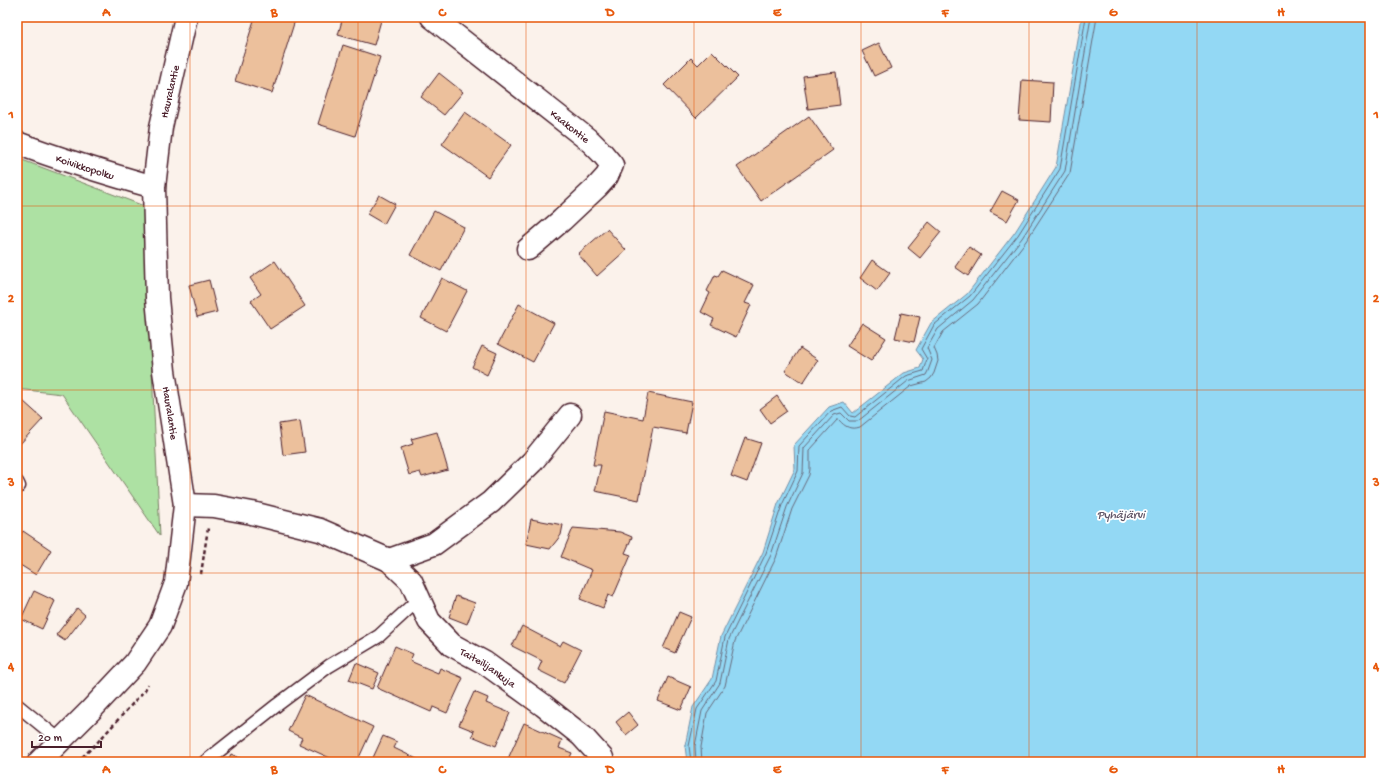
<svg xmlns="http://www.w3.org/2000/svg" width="1387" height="779" font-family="'Gochi Hand',sans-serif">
<rect width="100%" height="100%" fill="#fbf2eb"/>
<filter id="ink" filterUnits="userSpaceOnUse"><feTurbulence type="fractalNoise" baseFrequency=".025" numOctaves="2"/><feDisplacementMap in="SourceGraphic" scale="8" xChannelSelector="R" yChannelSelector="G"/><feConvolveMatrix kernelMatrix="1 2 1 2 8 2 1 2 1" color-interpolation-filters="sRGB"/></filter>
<g filter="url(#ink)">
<polygon fill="#ade1a3" stroke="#7c8067" points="17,158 144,206 160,536 62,394 17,389"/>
<polygon fill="#93d8f4" stroke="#768ea4" points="1082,17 1370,17 1370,762 687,762 685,746 693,707 712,679 721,636 763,552 778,504 795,469 794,445 829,407 844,402 853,413 904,373 920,368 923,359 916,350 931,323 967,294 1015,232 1056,167"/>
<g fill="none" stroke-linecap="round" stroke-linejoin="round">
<g stroke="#67697b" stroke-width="1">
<polyline points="691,762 689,746 697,709 716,681 725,637 766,553 782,505 798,471 799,446 831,411 842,407 850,416 855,417 906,376 923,371 927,359 921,349 934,325 970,296 1018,235 1060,169 1086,17"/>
<polyline points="696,762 695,746 702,711 720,683 729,639 771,555 787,507 803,473 804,448 834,415 841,413 849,421 858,421 908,381 926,375 928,371 932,360 927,348 938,329 973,300 1022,238 1065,171 1091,17"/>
<path d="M 702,762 L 701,747 L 707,713 L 725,686 L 735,641 L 776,558 L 792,509 L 809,475 L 810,469 L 810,450 L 837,420 L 839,420 C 845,427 851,430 860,427 L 911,386 L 926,382 L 931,378 L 934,373 L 938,361 L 937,355 L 934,348 L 943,332 L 978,304 L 1026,241 L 1070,173 L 1097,17"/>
</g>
</g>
<g fill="#ecc09c" stroke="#4a1f2b">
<polygon points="255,17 296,17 272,93 235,81"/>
<polygon points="343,17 382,17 374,45 338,35"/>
<polygon points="879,43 891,68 874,76 862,51"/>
<polygon points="343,45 380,57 355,136 318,124"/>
<polygon points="712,51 738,77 696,118 664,85 691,58 698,65"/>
<polygon points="836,72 840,105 808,109 803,76"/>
<polygon points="439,73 463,92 444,115 421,97"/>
<polygon points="1022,80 1053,82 1051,122 1019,120"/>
<polygon points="465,112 511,145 488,177 442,144"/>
<polygon points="809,116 833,150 761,201 737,167"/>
<polygon points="1002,191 1019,200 1007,221 990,212"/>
<polygon points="379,195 395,204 384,224 367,214"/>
<polygon points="434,211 464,227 441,271 410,255"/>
<polygon points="929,222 941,232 920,258 908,248"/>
<polygon points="607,229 626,250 597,276 578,254"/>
<polygon points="969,247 981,255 968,276 955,267"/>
<polygon points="872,260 890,273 877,291 860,278"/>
<polygon points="275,261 305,306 270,329 251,301 261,294 250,278"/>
<polygon points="722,270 754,285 745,303 751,305 736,337 711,325 714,319 701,312 710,293 707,291 715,275 718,276"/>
<polygon points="442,278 467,291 446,331 421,318"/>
<polygon points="209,280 217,312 197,317 189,285"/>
<polygon points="519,304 554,323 533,362 498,344"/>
<polygon points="901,313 920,317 914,342 895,338"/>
<polygon points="862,323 886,338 871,361 847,346"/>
<polygon points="482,346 497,353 487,375 472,367"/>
<polygon points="800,348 818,360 803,383 785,371"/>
<polygon points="648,393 692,402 686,433 653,427 639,500 595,491 601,465 593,465 604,411 643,419"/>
<polygon points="777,396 787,411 770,423 760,409"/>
<polygon points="23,401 43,419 19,445 17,443 17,408"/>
<polygon points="300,421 305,452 283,455 279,424"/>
<polygon points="437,432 448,470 422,477 420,472 409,475 401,448 413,444 411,439"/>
<polygon points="745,438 761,443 747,482 731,476"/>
<polygon points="531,519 563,525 561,535 550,549 526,544"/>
<polygon points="573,528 620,532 632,537 625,553 631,555 613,597 608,595 603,608 580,599 592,570 561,557"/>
<polygon points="23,531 51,550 36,575 17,563 17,540"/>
<polygon points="34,591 55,601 42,629 21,619"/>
<polygon points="456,596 475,603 467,624 449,617"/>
<polygon points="77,608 85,615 65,641 56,635"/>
<polygon points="679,612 691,617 675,653 663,648"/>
<polygon points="522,626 560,646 563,641 581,650 564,683 538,670 542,661 512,646"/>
<polygon points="395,646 413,654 410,661 438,673 440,668 463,678 447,713 433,707 431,712 377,688"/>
<polygon points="356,663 379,673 372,689 349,680"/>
<polygon points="668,677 691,687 681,710 658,701"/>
<polygon points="474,692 488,698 486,703 510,713 496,746 472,736 474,731 459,725"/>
<polygon points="305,695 373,727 357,762 351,762 345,759 344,762 339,762 299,744 302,738 288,731"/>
<polygon points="628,712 638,725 626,735 616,722"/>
<polygon points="524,723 562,740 559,748 572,753 568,762 510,762 507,761"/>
<polygon points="383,736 397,742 394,748 423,762 371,762"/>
<polygon points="231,754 246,761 246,762 227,762"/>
</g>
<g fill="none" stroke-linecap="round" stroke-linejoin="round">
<g stroke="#4a1f2b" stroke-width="15">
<g id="lane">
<polyline points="17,482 19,486 17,488"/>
<polyline points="17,705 61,741"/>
<polyline points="205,762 277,705 329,666 379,636 419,599"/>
</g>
</g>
<g stroke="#4a1f2b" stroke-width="25">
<g id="street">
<path id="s1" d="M 432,17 L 591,142 L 602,153 L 612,165 L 607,176 L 597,187 L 562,220 L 528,249"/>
<path id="s2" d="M 17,143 C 62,160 108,174 154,187"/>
<path id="s3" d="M 185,505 L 214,506 L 252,513 L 320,530 L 389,560 L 411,581 L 429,621 L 452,645 L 485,663 L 543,705 L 582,736 L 602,758 L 603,762"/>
<polyline points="389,560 434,544 491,502 532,462 570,415"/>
<path id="s4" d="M 39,762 L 90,711 L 135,663 L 160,626 L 176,583 L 185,505 L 164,371 L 157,298 L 154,187 L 161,127 L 186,17"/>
</g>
</g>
<g stroke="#4a1f2b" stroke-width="2.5" stroke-dasharray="4 3" stroke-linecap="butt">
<polyline points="201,574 208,528"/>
<polyline points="77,762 96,744 145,690 148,684"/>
</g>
<use href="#lane" stroke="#fff" stroke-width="12"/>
<use href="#street" stroke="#fff" stroke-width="22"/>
</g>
</g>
<path fill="none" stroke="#e8590c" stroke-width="1" stroke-opacity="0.55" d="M 190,17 L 190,762M 358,17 L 358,762M 526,17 L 526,762M 694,17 L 694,762M 861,17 L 861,762M 1029,17 L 1029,762M 1197,17 L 1197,762M 17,206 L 1370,206M 17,390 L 1370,390M 17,573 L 1370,573"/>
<g text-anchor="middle" stroke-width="3.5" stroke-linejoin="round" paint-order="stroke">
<g font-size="11" fill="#4a1f2b" stroke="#fff">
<text dy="4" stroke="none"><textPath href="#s4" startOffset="724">Hauralantie</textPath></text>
<text dy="4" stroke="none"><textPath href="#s1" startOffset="176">Kaakontie</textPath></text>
<text dy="4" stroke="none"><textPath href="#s2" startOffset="72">Koivikkopolku</textPath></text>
<text transform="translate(171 413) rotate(81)" y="4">Hauralantie</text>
<text dy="4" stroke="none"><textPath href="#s3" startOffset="363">Taiteilijankuja</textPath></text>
</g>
<g font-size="12" font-style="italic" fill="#605667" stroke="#fff">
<text x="1121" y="518">Pyhäjärvi</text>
</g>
</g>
<rect width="1387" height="779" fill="none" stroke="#fff" stroke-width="44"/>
<path d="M32 741v6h69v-6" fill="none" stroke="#4a1f2b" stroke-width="2"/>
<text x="38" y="741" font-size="12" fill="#4a1f2b" stroke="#ffffff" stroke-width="3" paint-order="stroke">20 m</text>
<rect x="22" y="22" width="1343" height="735" fill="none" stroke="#e8590c" stroke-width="1.5"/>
<g font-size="13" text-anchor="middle" font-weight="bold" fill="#e8590c">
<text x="106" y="16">A</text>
<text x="274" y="16">B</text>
<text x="442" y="16">C</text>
<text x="610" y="16">D</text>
<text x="777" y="16">E</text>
<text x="945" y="16">F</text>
<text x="1113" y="16">G</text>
<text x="1281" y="16">H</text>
<text x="11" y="118">1</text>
<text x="1376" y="118">1</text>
<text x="11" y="302">2</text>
<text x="1376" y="302">2</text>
<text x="11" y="486">3</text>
<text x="1376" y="486">3</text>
<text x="11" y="670">4</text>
<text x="1376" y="670">4</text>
<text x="106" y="773">A</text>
<text x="274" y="773">B</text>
<text x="442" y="773">C</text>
<text x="610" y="773">D</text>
<text x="777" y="773">E</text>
<text x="945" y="773">F</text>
<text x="1113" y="773">G</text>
<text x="1281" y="773">H</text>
</g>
</svg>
